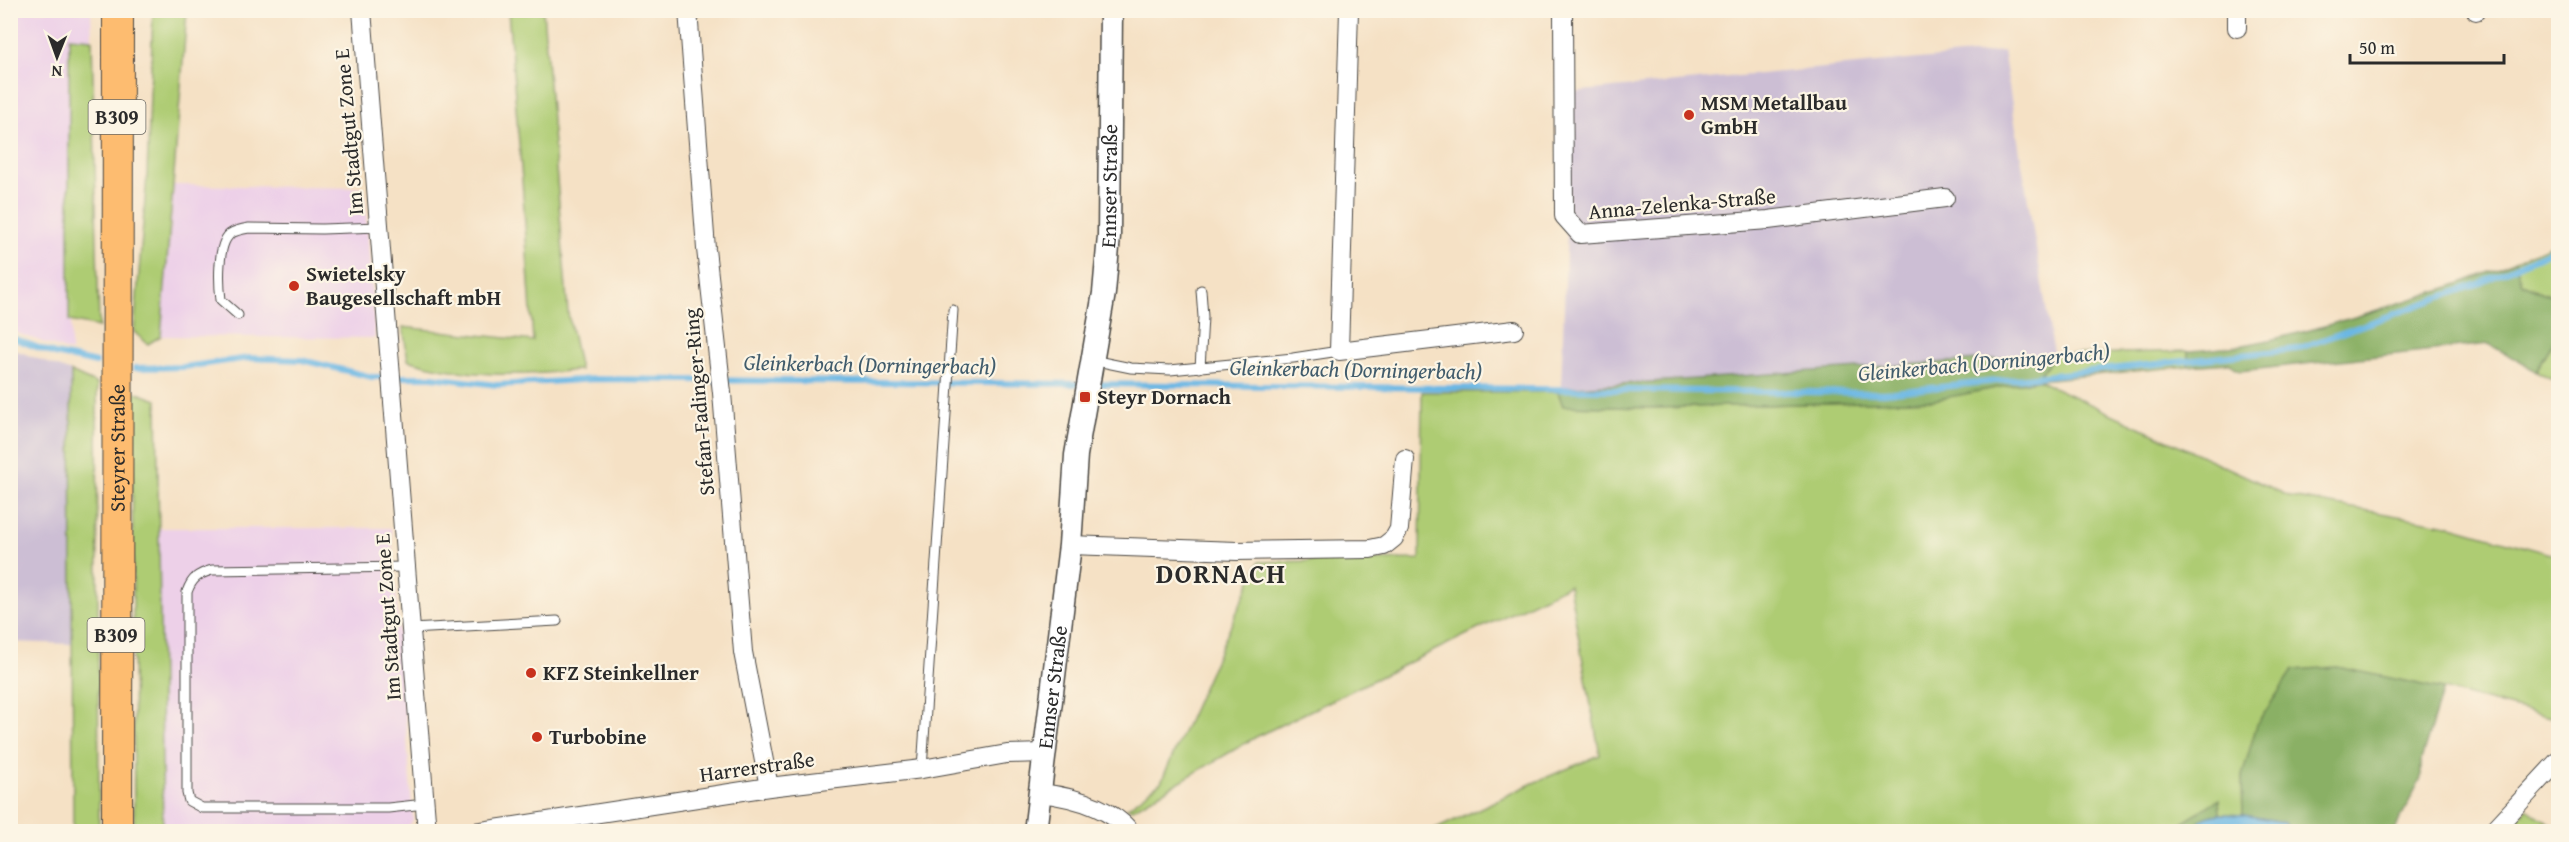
<svg xmlns="http://www.w3.org/2000/svg" width="2569" height="842" font-family="'Gentium Book Plus',serif">
<rect width="100%" height="100%" fill="#fcf5e5"/>
<filter id="ink" filterUnits="userSpaceOnUse"><feTurbulence type="fractalNoise" baseFrequency=".0167" numOctaves="2"/><feDisplacementMap in="SourceGraphic" scale="12" xChannelSelector="R" yChannelSelector="G"/><feConvolveMatrix kernelMatrix="1 2 1 2 8 2 1 2 1" color-interpolation-filters="sRGB"/></filter>
<filter id="wash" filterUnits="userSpaceOnUse"><feTurbulence type="fractalNoise" baseFrequency=".008" numOctaves="4" result="noise"/><feDisplacementMap in="SourceGraphic" scale="24" xChannelSelector="R" yChannelSelector="G"/><feGaussianBlur stdDeviation="1.35" result="paint"/><feColorMatrix in="noise" values="0 0 0 0 0 0 0 0 0 0 0 0 0 0 0 0 0 1.4 0 .05"/><feComposite in="paint" operator="in"/></filter>
<g filter="url(#wash)">
<rect width="100%" height="100%" fill="#f5e1c5"/>
<g fill="#edd0e8">
<polygon points="11,11 91,11 92,39 69,38 71,352 11,331"/>
<polygon points="174,185 364,188 375,338 161,336"/>
<polygon points="158,528 391,528 413,820 405,831 163,831"/>
</g>
<g fill="#ccbed4">
<polygon points="2003,51 2054,355 1561,388 1572,92"/>
<polygon points="10,348 71,372 72,644 11,642"/>
</g>
<g fill="#aecc73" stroke="#6c7c4f" stroke-width="1.5">
<polygon points="153,11 187,11 161,336 148,344 134,332 147,176"/>
<path d="M 508,11 L 543,11 L 568,313 L 580,370 C 522,376 463,378 408,360 L 403,327 L 533,341 L 522,180 Z"/>
<polygon points="69,37 92,39 99,327 69,321"/>
<polygon points="2558,242 2558,299 2522,284 2515,261"/>
<polygon points="2558,334 2558,382 2536,371"/>
<polygon points="2188,351 2188,366 2038,380 2291,497 2448,525 2558,556 2558,719 2443,689 2337,667 2242,776 2243,815 2220,814 2219,800 2185,820 2177,831 2041,831 2043,824 2036,832 1432,831 1533,783 1600,755 1569,585 1256,737 1133,809 1127,808 1161,782 1259,562 1420,559 1422,392 1558,392 1563,406 1657,408 1933,400 2036,380 2054,355"/>
<polygon points="71,372 97,384 99,831 73,831"/>
<polygon points="132,391 157,400 163,831 134,831"/>
<polygon points="2527,808 2558,830 2558,831 2508,831"/>
</g>
<g fill="#8ab065" stroke="#5a6e48" stroke-width="1.5">
<path d="M 2515,261 L 2522,284 L 2558,299 L 2558,334 L 2536,371 L 2489,344 L 2240,371 L 2229,363 L 2188,366 L 2188,351 C 2256,348 2324,327 2390,306 C 2432,293 2474,280 2515,261 Z"/>
<polygon points="2054,355 2036,380 1934,400 1657,408 1563,406 1558,392 1561,388"/>
<polygon points="2337,667 2443,689 2421,760 2421,778 2395,829 2382,832 2291,831 2283,822 2243,815 2242,776 2257,724 2293,670"/>
<path d="M 2219,799 L 2220,814 C 2207,816 2198,818 2196,831 L 2177,832 L 2185,820 Z"/>
</g>
<path fill="#6ab7e4" stroke="#4a7188" stroke-width="1.5" d="M 2220,814 L 2243,815 L 2283,822 L 2291,831 L 2196,831 C 2198,818 2207,816 2220,814 Z"/>
<g fill="none" stroke-linecap="round" stroke-linejoin="round">
<g stroke="#6ab7e4" stroke-width="6">
<polyline points="10,337 55,354 96,363"/>
<polyline points="135,368 183,367 249,358 302,360 372,377 432,377 497,385 596,379 1083,384"/>
<polyline points="1093,384 1884,393 2297,349 2480,283 2558,247"/>
</g>
</g>
</g>
<g filter="url(#ink)">
<g fill="none" stroke-linecap="round" stroke-linejoin="round">
<g stroke="#494642" stroke-width="11">
<g id="service">
<path d="M 238,315 L 221,300 C 219,284 217,245 230,234 C 236,230 242,229 249,228 L 322,229 L 380,227"/>
<polyline points="1092,360 1131,368 1170,370 1293,358 1339,351"/>
<polyline points="1200,368 1203,317 1201,290"/>
<path d="M 406,567 L 212,570 C 198,574 192,578 187,592 L 187,793 L 189,801 L 202,808 L 388,808 L 425,804"/>
<polyline points="411,629 557,621"/>
<polyline points="922,769 953,310"/>
</g>
</g>
<g stroke="#494642" stroke-width="20">
<g id="minor">
<polyline points="362,10 427,832"/>
<polyline points="688,10 706,249 722,393 743,652 769,787"/>
<polyline points="1349,10 1339,351 1514,330"/>
<polyline points="1563,10 1564,216 1580,234 1768,220 1945,198"/>
<polyline points="2476,11 2476,10"/>
<polyline points="2237,28 2237,10"/>
<polyline points="1070,545 1237,551 1370,549 1384,546 1394,538 1399,529 1405,459"/>
<path d="M 1041,793 C 1073,797 1109,806 1131,832"/>
<polyline points="475,832 769,787 922,769 1007,754 1045,753"/>
<polyline points="2492,832 2558,761"/>
</g>
</g>
<g stroke="#494642" stroke-width="25">
<g id="tertiary">
<path id="s1" d="M 1035,832 L 1070,545 L 1076,455 L 1104,293 L 1109,236 L 1111,10"/>
</g>
</g>
<g stroke="#494642" stroke-width="32">
<g id="trunk">
<path id="s2" d="M 117,832 L 118,10"/>
</g>
</g>
<use href="#service" stroke="#fff" stroke-width="9"/>
<use href="#minor" stroke="#fff" stroke-width="18"/>
<use href="#tertiary" stroke="#fff" stroke-width="22"/>
<use href="#trunk" stroke="#fdbc70" stroke-width="30"/>
</g>
</g>
<g fill="#c8321e" stroke="#fcf5e5" stroke-width="2">
<circle cx="1689" cy="115" r="6"/>
<circle cx="294" cy="286" r="6"/>
<rect x="1079" y="391" width="12" height="12" rx="3"/>
<circle cx="531" cy="673" r="6"/>
<circle cx="537" cy="737" r="6"/>
</g>
<g text-anchor="middle" stroke-width="4.5" stroke-linejoin="round" paint-order="stroke">
<g fill="#fcf5e5" stroke="#6a6863" stroke-width="1.5">
<rect x="88.5" y="100" width="57" height="34" rx="4.5"/>
<rect x="87.5" y="618" width="57" height="34" rx="4.5"/>
</g>
<g font-size="20" font-weight="bold" fill="#2b2b2b">
<text x="117" y="124">B309</text>
<text x="116" y="642">B309</text>
</g>
<g font-size="21" font-weight="bold" fill="#2b2b2b" stroke="#fcf5e5" text-anchor="start">
<text x="1701" y="110">MSM Metallbau<tspan x="1701" dy="24">GmbH</tspan></text>
<text x="306" y="281">Swietelsky<tspan x="306" dy="24">Baugesellschaft mbH</tspan></text>
<text x="1097" y="404">Steyr Dornach</text>
<text x="543" y="680">KFZ Steinkellner</text>
<text x="549" y="744">Turbobine</text>
</g>
<g font-size="21" fill="#2b2b2b" stroke="#fcf5e5">
<text transform="translate(349 132) rotate(-95)" y="7">Im Stadtgut Zone E</text>
<text dy="7" stroke="none"><textPath href="#s1" startOffset="651">Ennser Straße</textPath></text>
<text transform="translate(1682 204) rotate(-5)" y="7">Anna-Zelenka-Straße</text>
<text transform="translate(699 402) rotate(-95)" y="7">Stefan-Fadinger-Ring</text>
<text dy="7" stroke="none"><textPath href="#s2" startOffset="384">Steyrer Straße</textPath></text>
<text transform="translate(388 617) rotate(-94)" y="7">Im Stadtgut Zone E</text>
<text dy="7" stroke="none"><textPath href="#s1" startOffset="146">Ennser Straße</textPath></text>
<text transform="translate(757 767) rotate(-8)" y="7">Harrerstraße</text>
</g>
<g font-size="22" font-style="italic" fill="#415c6c" stroke="#fcf5e5">
<text transform="translate(1984 362) rotate(-5)" y="8">Gleinkerbach (Dorningerbach)</text>
<text transform="translate(870 364) rotate(1)" y="8">Gleinkerbach (Dorningerbach)</text>
<text transform="translate(1356 369) rotate(1)" y="8">Gleinkerbach (Dorningerbach)</text>
</g>
<g font-size="27" font-weight="bold" letter-spacing="1.5" fill="#2b2b2b" stroke="#fcf5e5">
<text x="1221" y="583">DORNACH</text>
</g>
</g>
<rect width="2569" height="842" fill="none" stroke="#fcf5e5" stroke-width="36"/>
<g transform="translate(57 57) rotate(181)" stroke="#fcf5e5" stroke-width="4.5" paint-order="stroke">
<path d="M0-4.5L10 22L0 15L-10 22Z" fill="#2b2b2b"/>
<text y="-9" font-size="16" font-weight="bold" text-anchor="middle" fill="#2b2b2b">N</text>
</g>
<path d="M2350 54v9h154v-9" fill="none" stroke="#2b2b2b" stroke-width="3"/>
<text x="2359" y="54" font-size="18" fill="#2b2b2b" stroke="#fcf5e5" stroke-width="4.5" paint-order="stroke">50 m</text>
</svg>
